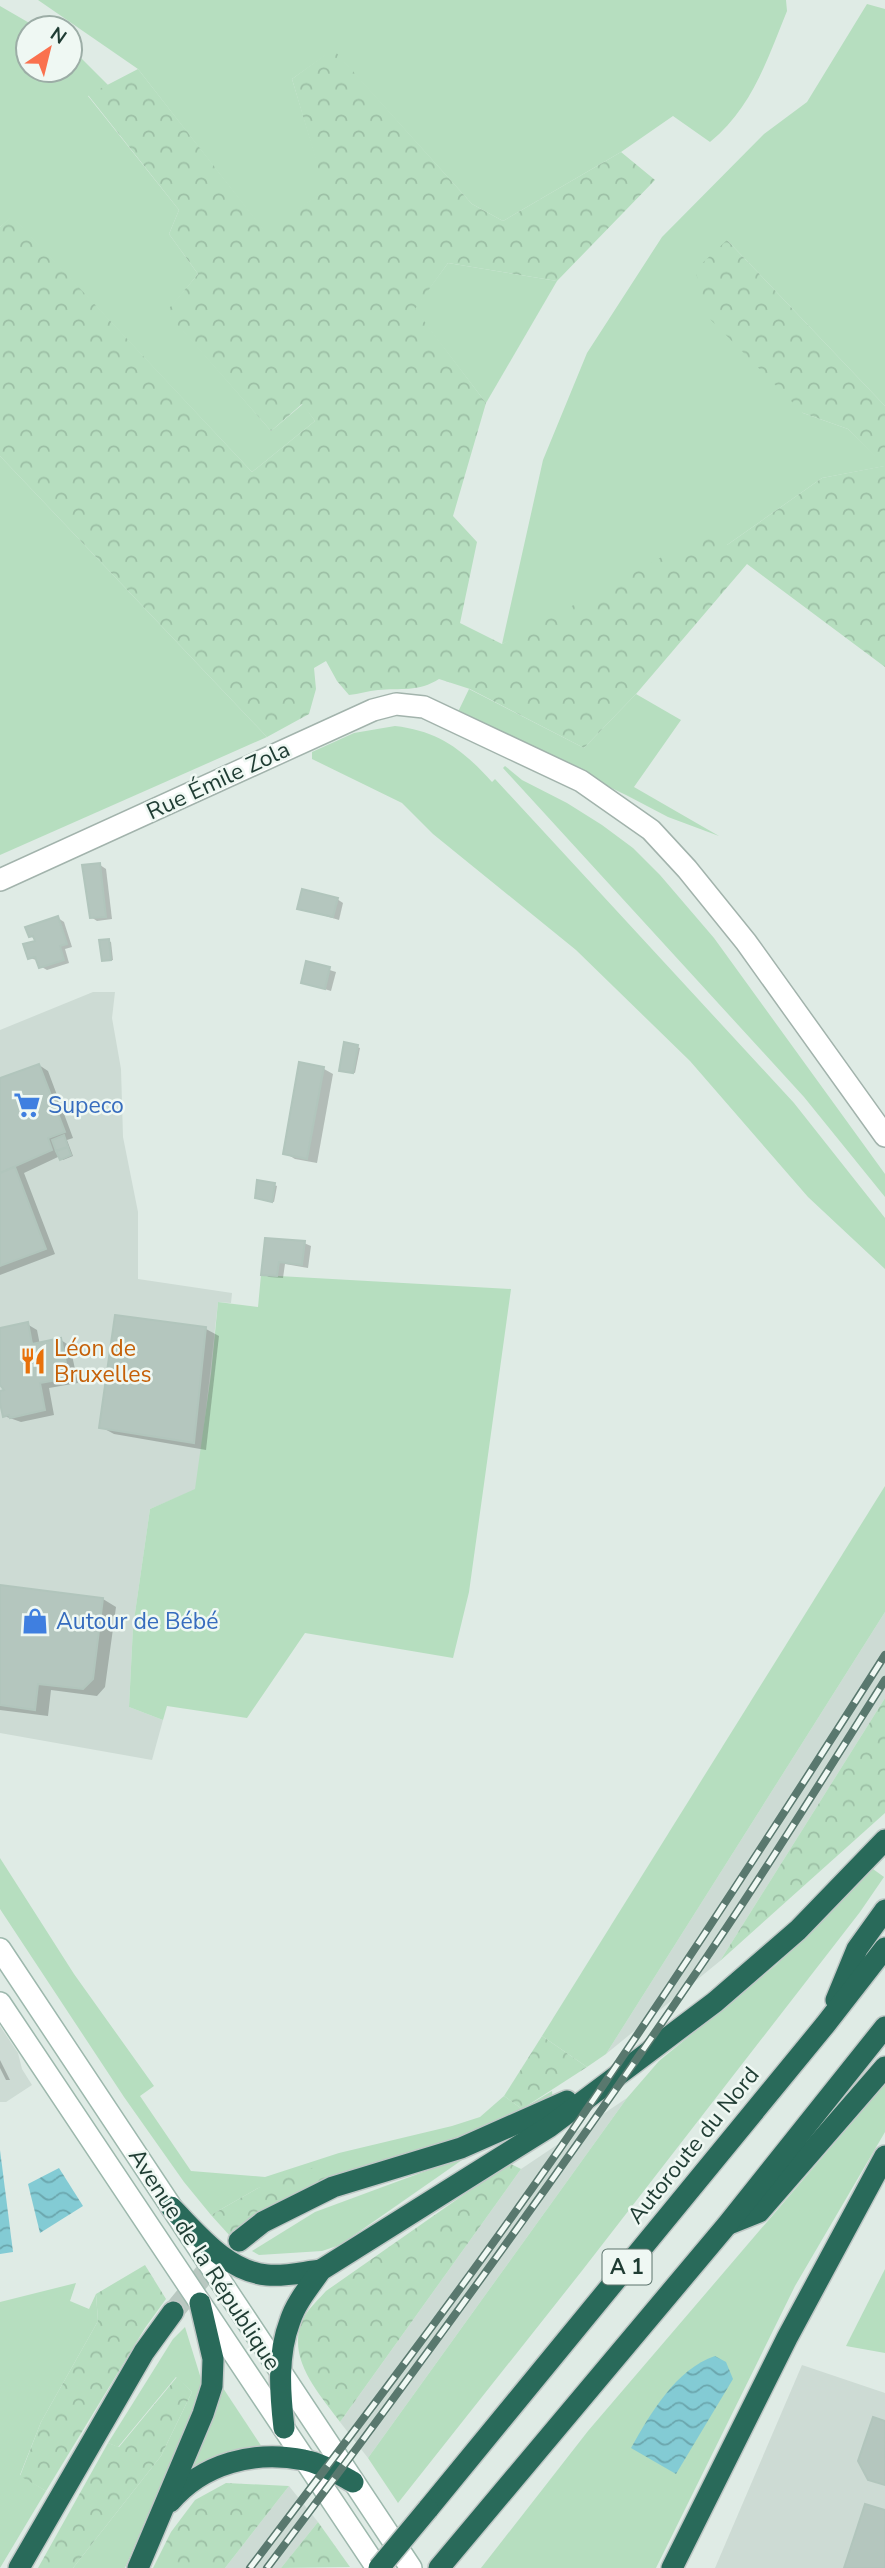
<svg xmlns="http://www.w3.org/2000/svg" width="885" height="2568" font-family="'Nunito Sans',sans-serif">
<defs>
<pattern id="forest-crowns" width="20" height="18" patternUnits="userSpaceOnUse" patternTransform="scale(1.75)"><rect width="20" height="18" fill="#b6debf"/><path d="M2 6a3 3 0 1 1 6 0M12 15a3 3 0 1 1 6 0" fill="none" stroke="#9cbfa5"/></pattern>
<pattern id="water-waves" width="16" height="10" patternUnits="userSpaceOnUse" patternTransform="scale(1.75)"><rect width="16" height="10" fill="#83cbd4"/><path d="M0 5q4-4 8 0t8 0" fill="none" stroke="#6ba6ad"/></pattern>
</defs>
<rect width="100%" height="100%" fill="#dfebe5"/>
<g fill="#cddbd4">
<polygon points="93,992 115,992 112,1018 121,1069 123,1137 138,1212 138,1279 232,1293 231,1303 218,1302 197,1489 150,1509 133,1627 129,1707 163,1720 152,1760 0,1733 0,1030"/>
<polygon points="885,1612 885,1698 720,1961 606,2054"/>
<polygon points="0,2026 18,2053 22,2069 32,2085 6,2102 0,2102"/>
<polygon points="627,2098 368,2458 340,2422 521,2169"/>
<polygon points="802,2365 885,2393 885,2568 715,2568"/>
<polygon points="289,2486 318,2522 281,2568 225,2568"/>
</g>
<g fill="#b6debf">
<path d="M 38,0 L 786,0 L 787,11 C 767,60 752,108 710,142 L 673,116 L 621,152 L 503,221 L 472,204 L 333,50 L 292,79 L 326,191 L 264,231 L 138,69 Z"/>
<polygon points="867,4 885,9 885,406 727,240 803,413 848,429 885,466 822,478 727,545 502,644 543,460 587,353 662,237 764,134 807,102"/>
<polygon points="0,6 38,28 28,28 28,70 70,70 70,47 108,85 88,96 179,210 169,234 198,274 167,312 271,431 303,404 315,421 252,472 12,217 0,227"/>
<polygon points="448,263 557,281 486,403 414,309"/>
<polygon points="0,456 267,737 0,855"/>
<polygon points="469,689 584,748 636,694 681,720 634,787 719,836 668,817 626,795 457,714"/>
<path d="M 395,726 C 439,731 463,750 492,782 L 495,779 L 794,1103 L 885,1218 L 885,1269 L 808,1197 L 690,1061 L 576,950 L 433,834 L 402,803 L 312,759 L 312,752 L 354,733 Z"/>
<polygon points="505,766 522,780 567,803 602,825 633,848 660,875 714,938 885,1174 885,1197 804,1097 503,768"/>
<polygon points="261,1275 511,1289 469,1592 453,1658 305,1633 247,1718 167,1706 163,1720 129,1707 133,1627 150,1509 195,1489 211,1374 218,1302 258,1307"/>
<polygon points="885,1486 885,1612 606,2054 587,2067 542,2036"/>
<polygon points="0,1858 74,1974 154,2086 140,2096 191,2171 265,2177 339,2153 452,2126 480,2117 504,2096 522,2109 552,2091 553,2101 520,2117 417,2153 360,2167 328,2178 258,2188 211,2215 184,2182 124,2097 0,1909"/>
<polygon points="873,1869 884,1877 860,1912 581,2272 398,2503 368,2458 627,2098 659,2061 776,1965"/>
<polygon points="885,2084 885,2132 795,2286 656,2568 481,2568 588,2431"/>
<polygon points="461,2158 462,2160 340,2245 322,2251 259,2255 252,2251 315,2212"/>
<polygon points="885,2269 885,2353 846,2346"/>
<polygon points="76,2283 70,2301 89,2309 96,2294 98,2321 41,2422 20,2475 46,2491 0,2568 0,2302"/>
<polygon points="185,2327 202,2382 192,2413 125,2568 73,2568 161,2456 192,2392 176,2377 118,2447 108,2443 173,2339"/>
<polygon points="223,2388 262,2447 186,2473"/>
</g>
<g fill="url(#forest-crowns)">
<path d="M 333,49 L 472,204 L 503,221 L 621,152 L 655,180 L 557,281 L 448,263 L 415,309 L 486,403 L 453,516 L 477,542 L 460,623 L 502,644 L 702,535 L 727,545 L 822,478 L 884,466 L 848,429 L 803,413 L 710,319 L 695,270 L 727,240 L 885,406 L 885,667 L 747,564 L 636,694 L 584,748 L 470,689 L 439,679 C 419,692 400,688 378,690 C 368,691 359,694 349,695 L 337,681 L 326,661 L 314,668 L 316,689 L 309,714 L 267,737 L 0,456 L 0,227 L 12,216 L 252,472 L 315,421 L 302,404 L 271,431 L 166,312 L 198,274 L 169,234 L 179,210 L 88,95 L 138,69 L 264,230 L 325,191 L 292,79 Z"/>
<polygon points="885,1698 885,1813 720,1961"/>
<polygon points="542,2036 587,2067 522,2109 504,2096"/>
<path d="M 509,2163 L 521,2169 L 340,2422 C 318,2392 284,2356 304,2317 C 309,2308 319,2299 326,2291 Z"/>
<polygon points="320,2165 328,2178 230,2236 211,2215 258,2188"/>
<polygon points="145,2265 166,2299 145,2328 46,2491 20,2476 41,2422 98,2321 96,2294"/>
<polygon points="177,2377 192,2392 161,2456 73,2568 38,2568 108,2443 119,2447"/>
<polygon points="226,2483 289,2486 225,2568 153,2568 171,2532 195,2500"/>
<polygon points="318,2522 350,2567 281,2568"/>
</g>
<g fill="url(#water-waves)">
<polygon points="0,2150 13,2252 0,2254"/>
<polygon points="59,2168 83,2206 40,2233 28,2184"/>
<path d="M 715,2356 L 726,2362 L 733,2379 L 676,2474 L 631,2448 C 650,2414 676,2369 715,2356 Z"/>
</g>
<g fill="#0003">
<polygon points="100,865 106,869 112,919 97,921 91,917"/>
<polygon points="337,899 343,903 339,920 299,908"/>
<polygon points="58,918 64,922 72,947 65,949 69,963 47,970 40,966 39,961 30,958 39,941 30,936"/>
<polygon points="108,941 111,942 113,960 106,961 103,959"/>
<polygon points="307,963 336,972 331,991 303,982"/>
<polygon points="357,1047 360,1048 355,1073 343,1071"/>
<polygon points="301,1064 324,1069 333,1074 317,1163 295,1159 285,1153"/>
<polygon points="39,1065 48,1071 73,1138 67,1140 73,1156 63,1160 60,1156 24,1173 55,1254 0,1275 0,1080"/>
<polygon points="274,1185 277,1186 274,1202 260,1199"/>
<polygon points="304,1243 311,1246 308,1268 285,1264 283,1278 269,1277 263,1274"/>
<polygon points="117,1317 206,1329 219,1336 206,1450 114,1434 101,1427"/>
<polygon points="27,1324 37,1330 40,1345 61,1340 70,1346 78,1383 49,1388 54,1415 21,1422 4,1416 0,1392 9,1391 0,1381 0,1330"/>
<polygon points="0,1586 103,1599 116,1607 105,1687 97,1696 51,1690 48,1716 0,1710"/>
<polygon points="0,2060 10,2080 6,2080 0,2068"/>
</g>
<g fill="#b4c6be" stroke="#b1c5bc" stroke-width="2">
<polygon points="100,863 106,917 90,918 82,865"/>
<polygon points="302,889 338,898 333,917 297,909"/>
<polygon points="58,916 67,944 60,946 64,960 39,968 35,957 28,959 23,944 35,941 33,936 29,937 25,927"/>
<polygon points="109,939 111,960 102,961 99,940"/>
<polygon points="306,961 330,967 325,989 301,983"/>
<polygon points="344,1042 358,1045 353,1073 339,1071"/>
<polygon points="299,1062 324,1067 307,1159 283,1154"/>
<polygon points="39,1064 65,1132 48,1138 52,1150 0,1173 0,1078"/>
<polygon points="64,1135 68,1147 56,1151 52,1140"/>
<polygon points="68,1147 71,1155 60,1160 56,1151"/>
<polygon points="15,1167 46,1249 0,1266 0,1173"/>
<polygon points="257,1180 275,1183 272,1202 255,1198"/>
<polygon points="265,1238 305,1241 302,1265 279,1262 277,1276 261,1275"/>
<polygon points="115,1315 206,1327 194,1443 99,1428"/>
<polygon points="28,1322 32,1344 61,1338 69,1378 40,1383 45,1410 10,1418 9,1415 3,1417 0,1403 0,1391 4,1390 0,1385 0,1328"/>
<polygon points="0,1585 103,1598 93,1679 83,1689 38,1684 35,1710 0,1705"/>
<polygon points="873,2417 885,2421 885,2485 868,2480 858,2461"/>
<polygon points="865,2504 885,2510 885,2568 844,2568"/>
</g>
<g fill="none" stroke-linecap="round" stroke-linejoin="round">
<polyline stroke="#b9c8c1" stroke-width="21" stroke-dasharray="21 10" stroke-linecap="butt" points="173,2312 206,2272 239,2241"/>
<g stroke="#a2b3ac" stroke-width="24">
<polyline id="street" points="0,880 373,710 396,704 424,707 581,781 651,830 687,869 746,942 885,1136"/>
</g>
<g stroke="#9db8ad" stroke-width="24">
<g id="secondary">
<polyline points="0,1949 411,2568"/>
<polyline points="0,2003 377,2568"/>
</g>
</g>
<g stroke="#c0c8c6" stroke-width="24">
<g id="highway">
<polyline points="836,2000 857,1949 885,1910"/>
<path d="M 171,2207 C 197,2233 226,2271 267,2275 C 285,2277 303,2272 321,2270"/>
<polyline points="729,2224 759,2212 885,2067"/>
<polyline points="239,2241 263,2222 333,2187 461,2148 567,2101"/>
<path d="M 284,2428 C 280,2393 277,2355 290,2321 C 296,2302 310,2286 321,2270 L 549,2127 L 715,2002 L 798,1930 L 885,1840"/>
<path d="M 170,2502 C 203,2463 255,2450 304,2460 C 321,2463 338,2474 353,2482"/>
<polyline points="428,2509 825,2025 885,1948"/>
<polyline points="19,2568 144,2352 173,2312"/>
<polyline points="138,2568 203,2414 212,2386 213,2359 200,2303"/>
<polyline points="439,2568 727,2225 885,2027"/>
<polyline points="672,2568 787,2338 885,2156"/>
</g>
</g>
<use href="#street" stroke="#fff" stroke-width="21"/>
<use href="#secondary" stroke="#fff" stroke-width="21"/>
<use href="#highway" stroke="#296a5a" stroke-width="21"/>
<g stroke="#59786e" stroke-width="8">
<g id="rail">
<path d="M 250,2568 C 355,2430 460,2292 559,2150 C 671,1987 779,1822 885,1655"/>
<path d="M 267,2568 C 411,2377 552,2184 687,1986 C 756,1886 820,1783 885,1680"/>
</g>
</g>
<use href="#rail" stroke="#eff8f3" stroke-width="5" stroke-dasharray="16" stroke-linecap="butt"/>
<g stroke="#c0c8c6" stroke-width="24" stroke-linecap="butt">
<polyline id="highway-bridge" points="379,2568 428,2509"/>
</g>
<use href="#highway-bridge" stroke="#296a5a" stroke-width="21"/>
</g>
<defs>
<g id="supermarket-bare" transform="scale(2.1)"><path d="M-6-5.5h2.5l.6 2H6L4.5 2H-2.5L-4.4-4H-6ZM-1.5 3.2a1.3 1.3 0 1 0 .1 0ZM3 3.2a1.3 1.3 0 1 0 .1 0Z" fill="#3f7fe0" stroke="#eff8f3" stroke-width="2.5" paint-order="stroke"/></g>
<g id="restaurant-bare" transform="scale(2.1)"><path d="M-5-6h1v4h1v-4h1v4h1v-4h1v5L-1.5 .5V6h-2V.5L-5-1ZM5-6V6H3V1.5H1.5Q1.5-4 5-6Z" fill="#e8710a" stroke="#eff8f3" stroke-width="2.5" paint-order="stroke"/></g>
<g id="shop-bare" transform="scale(2.1)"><path d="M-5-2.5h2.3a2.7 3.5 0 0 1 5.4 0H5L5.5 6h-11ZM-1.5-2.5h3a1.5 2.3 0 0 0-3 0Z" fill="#3f7fe0" stroke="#eff8f3" stroke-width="2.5" paint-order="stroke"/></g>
</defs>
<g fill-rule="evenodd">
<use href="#supermarket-bare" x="27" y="1105"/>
<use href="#restaurant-bare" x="33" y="1361"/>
<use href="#shop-bare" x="35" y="1621"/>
</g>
<g text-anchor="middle" stroke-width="5" stroke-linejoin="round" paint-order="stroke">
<rect fill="#eff8f3" stroke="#5d746d" stroke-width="2" x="602.5" y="2249.5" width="49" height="35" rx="5"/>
<g font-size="21" font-weight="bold" fill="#1f3c33">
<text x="627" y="2274">A 1</text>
</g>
<g font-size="23" fill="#1f3c33" stroke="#eff8f3">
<text transform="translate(218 780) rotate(-25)" y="8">Rue Émile Zola</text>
<text transform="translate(693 2145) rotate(-51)" y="8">Autoroute du Nord</text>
<text transform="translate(205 2259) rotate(57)" y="8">Avenue de la République</text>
</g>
<g font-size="23" fill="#366cbe" stroke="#eff8f3" text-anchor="start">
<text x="48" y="1113">Supeco</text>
<text x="56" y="1629">Autour de Bébé</text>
</g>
<g font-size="23" fill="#c56008" stroke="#eff8f3" text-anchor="start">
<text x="54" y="1356">Léon de<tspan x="54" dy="26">Bruxelles</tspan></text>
</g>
</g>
<g transform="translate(49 49) rotate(35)"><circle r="33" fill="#eff8f3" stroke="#9cada6" stroke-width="2"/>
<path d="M0-5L12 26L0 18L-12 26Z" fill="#fa714e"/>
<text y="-10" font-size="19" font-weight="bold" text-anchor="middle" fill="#1f3c33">N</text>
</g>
</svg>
